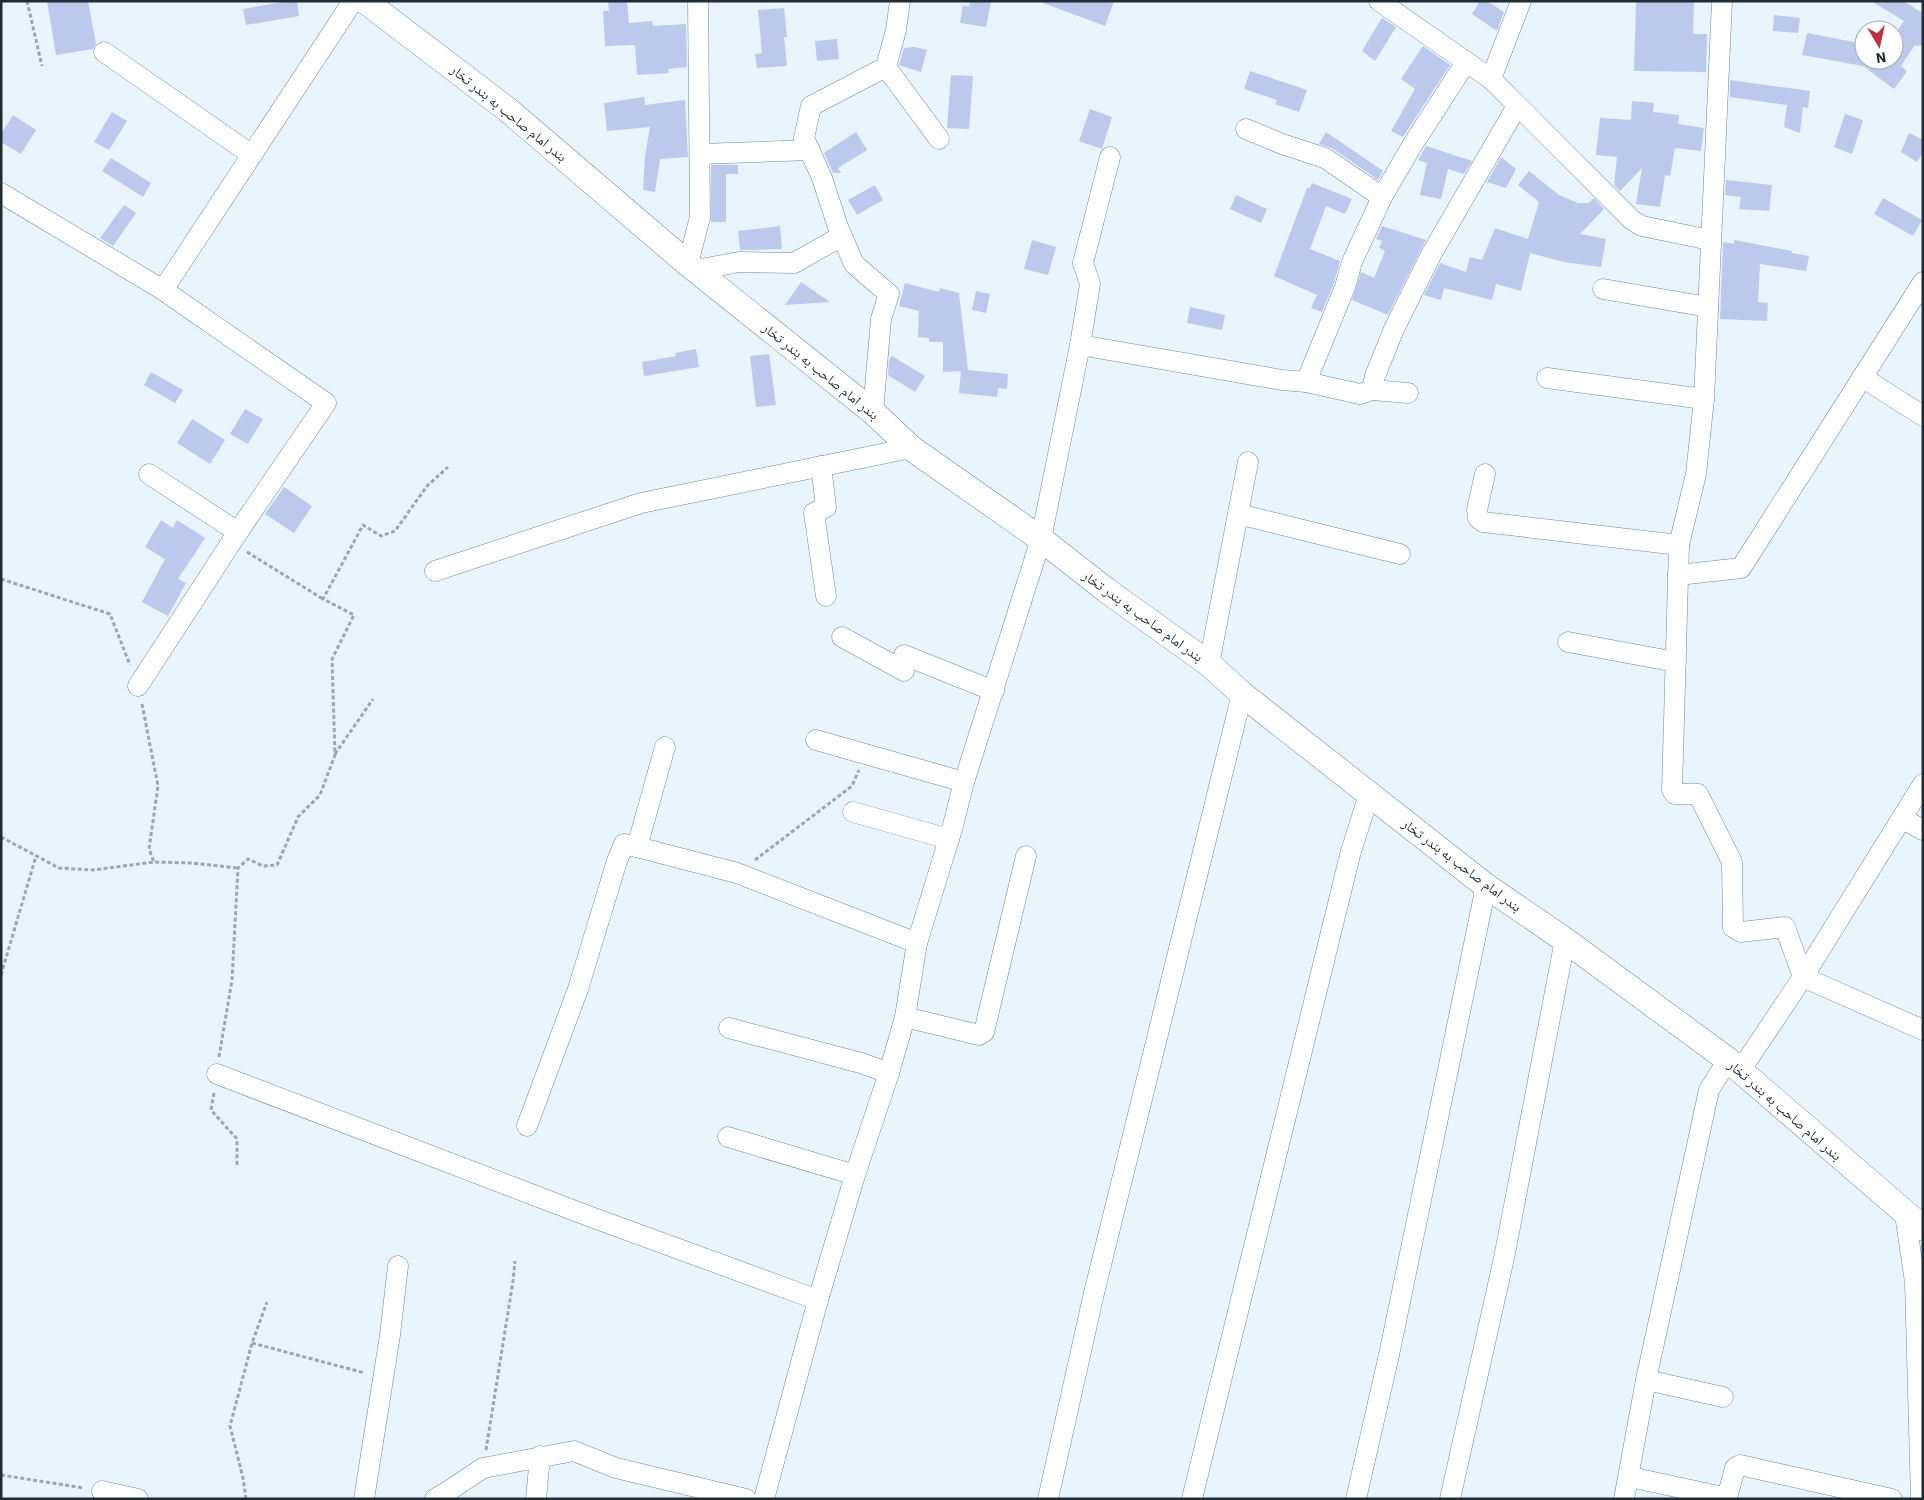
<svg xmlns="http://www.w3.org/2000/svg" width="1924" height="1500" font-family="'IBM Plex Sans','Noto Naskh Arabic',sans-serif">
<rect width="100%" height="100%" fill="#e9f4fe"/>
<g fill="#bdc9ec">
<polygon points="47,1 88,1 96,44 93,49 56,55"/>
<polygon points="288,1 297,1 299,16 246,25 243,9"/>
<polygon points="608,1 627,1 629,23 652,21 653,26 686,24 687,67 668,69 669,73 637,75 635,45 605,46 603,11 609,11"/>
<polygon points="970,1 991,1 986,27 960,23 963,5 969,7"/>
<polygon points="1043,1 1114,1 1105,26 1043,3"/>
<polygon points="1480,1 1487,1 1504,12 1497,31 1472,14"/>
<polygon points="1636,1 1694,1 1693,34 1707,34 1706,72 1634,71"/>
<polygon points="1871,1 1903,1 1923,13 1923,45 1914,46 1901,66 1907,71 1894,89 1863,66 1802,55 1807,33 1864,44 1864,60 1894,60 1894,36 1904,21"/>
<polygon points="784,8 787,37 784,37 787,66 757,68 755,54 762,53 758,10"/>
<polygon points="1774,15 1800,18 1798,33 1773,31"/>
<polygon points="1382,18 1396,27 1375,61 1362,51"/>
<polygon points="837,39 839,59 817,61 815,41"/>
<polygon points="1423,46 1450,65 1403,137 1391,131 1415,89 1401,79"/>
<polygon points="914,47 927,50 921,72 899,65 904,48"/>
<polygon points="1250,71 1307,90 1299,112 1275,104 1277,100 1244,89"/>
<polygon points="951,75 973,76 969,129 947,128"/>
<polygon points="1730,80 1810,91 1808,108 1803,107 1800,133 1784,127 1787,105 1730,97"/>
<polygon points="644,97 645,105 685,100 688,157 660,159 655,192 643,190 645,157 650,127 607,131 604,103"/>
<polygon points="1632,101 1654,103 1653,112 1679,115 1678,124 1704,128 1701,151 1675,148 1670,176 1665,175 1660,207 1636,204 1642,168 1620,191 1614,185 1617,157 1596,155 1600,118 1631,120"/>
<polygon points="1090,109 1112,117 1102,149 1079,141"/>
<polygon points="112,112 127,121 109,150 94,142"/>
<polygon points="1845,114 1863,120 1852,154 1834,147"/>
<polygon points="13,115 36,130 21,154 1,142 1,134"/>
<polygon points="856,132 867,150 838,168 841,173 833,173 824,153"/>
<polygon points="1326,132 1383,171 1378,180 1332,148 1319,144"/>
<polygon points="1909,133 1923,140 1923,152 1917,162 1901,152"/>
<polygon points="1426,146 1472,161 1464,174 1448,169 1441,199 1420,195 1427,163 1418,160"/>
<polygon points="1501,157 1516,169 1506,188 1487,182"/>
<polygon points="111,158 151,183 143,197 102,171"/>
<polygon points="711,165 738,165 738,174 726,174 726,222 711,222"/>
<polygon points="1529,171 1559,195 1578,203 1589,203 1594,198 1604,209 1580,234 1606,239 1601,267 1564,262 1530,253 1521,291 1496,284 1492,300 1444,288 1441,300 1424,295 1440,263 1466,272 1470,257 1482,260 1495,228 1528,239 1539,202 1518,185"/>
<polygon points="1726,180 1772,185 1769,211 1739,209 1741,197 1725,195"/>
<polygon points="1312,183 1352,199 1345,214 1326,206 1310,249 1340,261 1334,283 1322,312 1311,308 1317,295 1274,276 1307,188 1310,188"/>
<polygon points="875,185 883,200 857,215 848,200"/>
<polygon points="1236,195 1267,209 1261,223 1230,209"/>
<polygon points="1883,198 1922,220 1913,236 1874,214"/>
<polygon points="124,205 136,213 113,246 100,238"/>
<polygon points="780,226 782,249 740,250 738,231"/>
<polygon points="1382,226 1426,240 1388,315 1352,300 1361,272 1374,278 1385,251 1379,248 1382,241 1376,239"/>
<polygon points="1032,240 1056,247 1048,275 1024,269"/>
<polygon points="1734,240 1792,251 1792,253 1809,256 1806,271 1760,264 1758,302 1768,303 1767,321 1720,319 1723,242 1734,244"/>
<polygon points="801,282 830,302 785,305"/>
<polygon points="905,283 939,292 940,288 959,293 968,370 1008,374 1007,389 998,388 997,397 959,393 961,371 943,372 943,342 929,342 929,338 918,337 919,311 899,306"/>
<polygon points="976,291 990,294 986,313 972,310"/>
<polygon points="1190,307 1225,315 1222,330 1187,323"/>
<polygon points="696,349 699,367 644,376 642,362 676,356 675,353"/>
<polygon points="769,354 776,405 756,407 750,356"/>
<polygon points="892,356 925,376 915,392 888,375 889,360"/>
<polygon points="151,372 183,390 175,403 144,385"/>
<polygon points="245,409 263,419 248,444 230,434"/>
<polygon points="192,419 225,440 210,464 177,443"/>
<polygon points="284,487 312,506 294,533 265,514"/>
<polygon points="161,520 173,528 177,520 205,538 178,579 186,583 168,616 142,602 165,559 145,547"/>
</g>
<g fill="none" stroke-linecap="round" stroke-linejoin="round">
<g stroke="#6d889d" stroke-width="21">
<g id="minor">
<polyline points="1379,1 1491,79 1632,220 1642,226 1710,240"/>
<polyline points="1722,1 1704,399 1696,474 1679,545 1672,790 1675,794 1698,794 1732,862 1733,927 1741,932 1785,927 1803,977 1923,1030"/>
<polyline points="104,52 252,155"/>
<polyline points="886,67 939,139"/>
<polyline points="1491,79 1521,1"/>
<polyline points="1246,129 1282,144 1325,158 1382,197"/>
<polyline points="700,154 810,150"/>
<polyline points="1,193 163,290 326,403 238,532 138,686"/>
<polyline points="688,264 700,217 698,1"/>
<polyline points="696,270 739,262 794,263 842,236"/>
<polyline points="1603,289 1708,307"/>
<polyline points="163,290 353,1"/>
<polyline points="1080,345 1282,380 1306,382 1360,394 1372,390 1408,393"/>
<polyline points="1862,377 1923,416"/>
<polyline points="1547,378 1704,399"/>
<polyline points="1306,382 1345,287 1352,262 1382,197 1413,144 1466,62"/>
<polyline points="1372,390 1375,376 1394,329 1432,253 1517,106"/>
<polyline points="873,412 881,319 889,294 854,264 838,227 822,178 804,138 811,106 886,67 896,30 900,1"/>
<polyline points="821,466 826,507 814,513 826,596"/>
<polyline points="149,474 238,532"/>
<polyline points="1485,474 1477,510 1478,518 1483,522 1679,545"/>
<polyline points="1238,514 1400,554"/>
<polyline points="435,571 641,503 911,448"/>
<polyline points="1678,575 1741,568 1923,282"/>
<polyline points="842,637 904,671 904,655 994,691"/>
<polyline points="1568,642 1676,662"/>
<polyline points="1209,664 1248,462"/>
<polyline points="816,740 964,782"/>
<polyline points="665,747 637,847 737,873 917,943"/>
<polyline points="853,812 949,839"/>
<polyline points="1903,819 1923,830"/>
<polyline points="905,1017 979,1035 984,1032 1026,856"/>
<polyline points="729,1028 861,1063 889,1073"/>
<polyline points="1740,1071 1803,977 1923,784"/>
<polyline points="217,1074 583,1214 818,1300"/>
<polyline points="527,1126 578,989 617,861 624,844 637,847"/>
<polyline points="728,1137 855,1175"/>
<polyline points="1905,1214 1915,1282 1921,1499"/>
<polyline points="1646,1380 1723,1397"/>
<polyline points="1630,1477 1723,1497 1728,1494 1735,1468 1740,1465 1892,1499"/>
<polyline points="102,1491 138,1499"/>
<polyline points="364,1499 390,1335 398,1266"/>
<polyline points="435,1499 453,1488 483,1468 574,1451 616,1468 746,1499"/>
<polyline points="536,1499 540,1456"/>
<polyline points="764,1499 818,1300 855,1175 889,1073 905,1017 917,943 952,829 964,782 1041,539 1080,345 1090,284 1083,263 1110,157"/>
<polyline points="1048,1499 1094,1293 1242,694"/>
<polyline points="1192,1499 1350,855 1369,794"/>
<polyline points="1356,1499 1389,1355 1486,886"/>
<polyline points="1450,1499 1504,1258 1565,940"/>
<polyline points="1624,1499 1646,1380 1709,1090 1728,1060"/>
</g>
</g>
<g stroke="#6d889d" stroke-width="26">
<polyline id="major" points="365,1 508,110 688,264 873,412 911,448 1041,539 1106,590 1209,664 1242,694 1486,886 1565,940 1728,1060 1923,1228"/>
</g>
<g stroke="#9ca7b1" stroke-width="3" stroke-dasharray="4 2.5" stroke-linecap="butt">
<polyline points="27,1 42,66"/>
<polyline points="247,552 323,599"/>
<polyline points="1,579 110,614 130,665"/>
<polyline points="142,704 158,786 149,849 154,862"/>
<polyline points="335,754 373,699"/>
<polyline points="1,837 59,868 93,870 154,862 192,863 238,868"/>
<polyline points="755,860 852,786 859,770"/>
<polyline points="1,975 36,856"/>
<polyline points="219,1057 232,980 238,868 248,859 263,866 277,865 298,817 320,795 335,755 332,659 354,615 323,599 363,525 381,536 395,531 427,486 448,467"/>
<polyline points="214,1093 211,1110 237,1139 237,1167"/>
<polyline points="252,1343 365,1373"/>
<polyline points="486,1450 513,1281 515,1261"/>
<polyline points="1,1475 84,1488"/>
<polyline points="246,1499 243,1478 230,1426 252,1343 267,1302"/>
</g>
<use href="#minor" stroke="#fff" stroke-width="20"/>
<use href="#major" stroke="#fff" stroke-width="25"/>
</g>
<g text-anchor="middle" stroke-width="4" stroke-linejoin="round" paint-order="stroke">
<g font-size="14" fill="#202b34" stroke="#fff">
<text transform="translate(509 113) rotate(39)" y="5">بندر امام صاحب به بندر تخار</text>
<text transform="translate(821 371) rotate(39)" y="5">بندر امام صاحب به بندر تخار</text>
<text transform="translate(1143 616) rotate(36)" y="5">بندر امام صاحب به بندر تخار</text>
<text transform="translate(1462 865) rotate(37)" y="5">بندر امام صاحب به بندر تخار</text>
<text transform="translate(1785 1110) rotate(41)" y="5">بندر امام صاحب به بندر تخار</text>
</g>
</g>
<rect width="1924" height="1500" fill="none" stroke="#202b34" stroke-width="5"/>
<g transform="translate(1879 45) rotate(171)"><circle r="24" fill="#ffffff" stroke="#a6aaae"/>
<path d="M0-4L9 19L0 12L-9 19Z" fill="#c03043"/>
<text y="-8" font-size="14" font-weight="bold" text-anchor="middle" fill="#202b34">N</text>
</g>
</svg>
